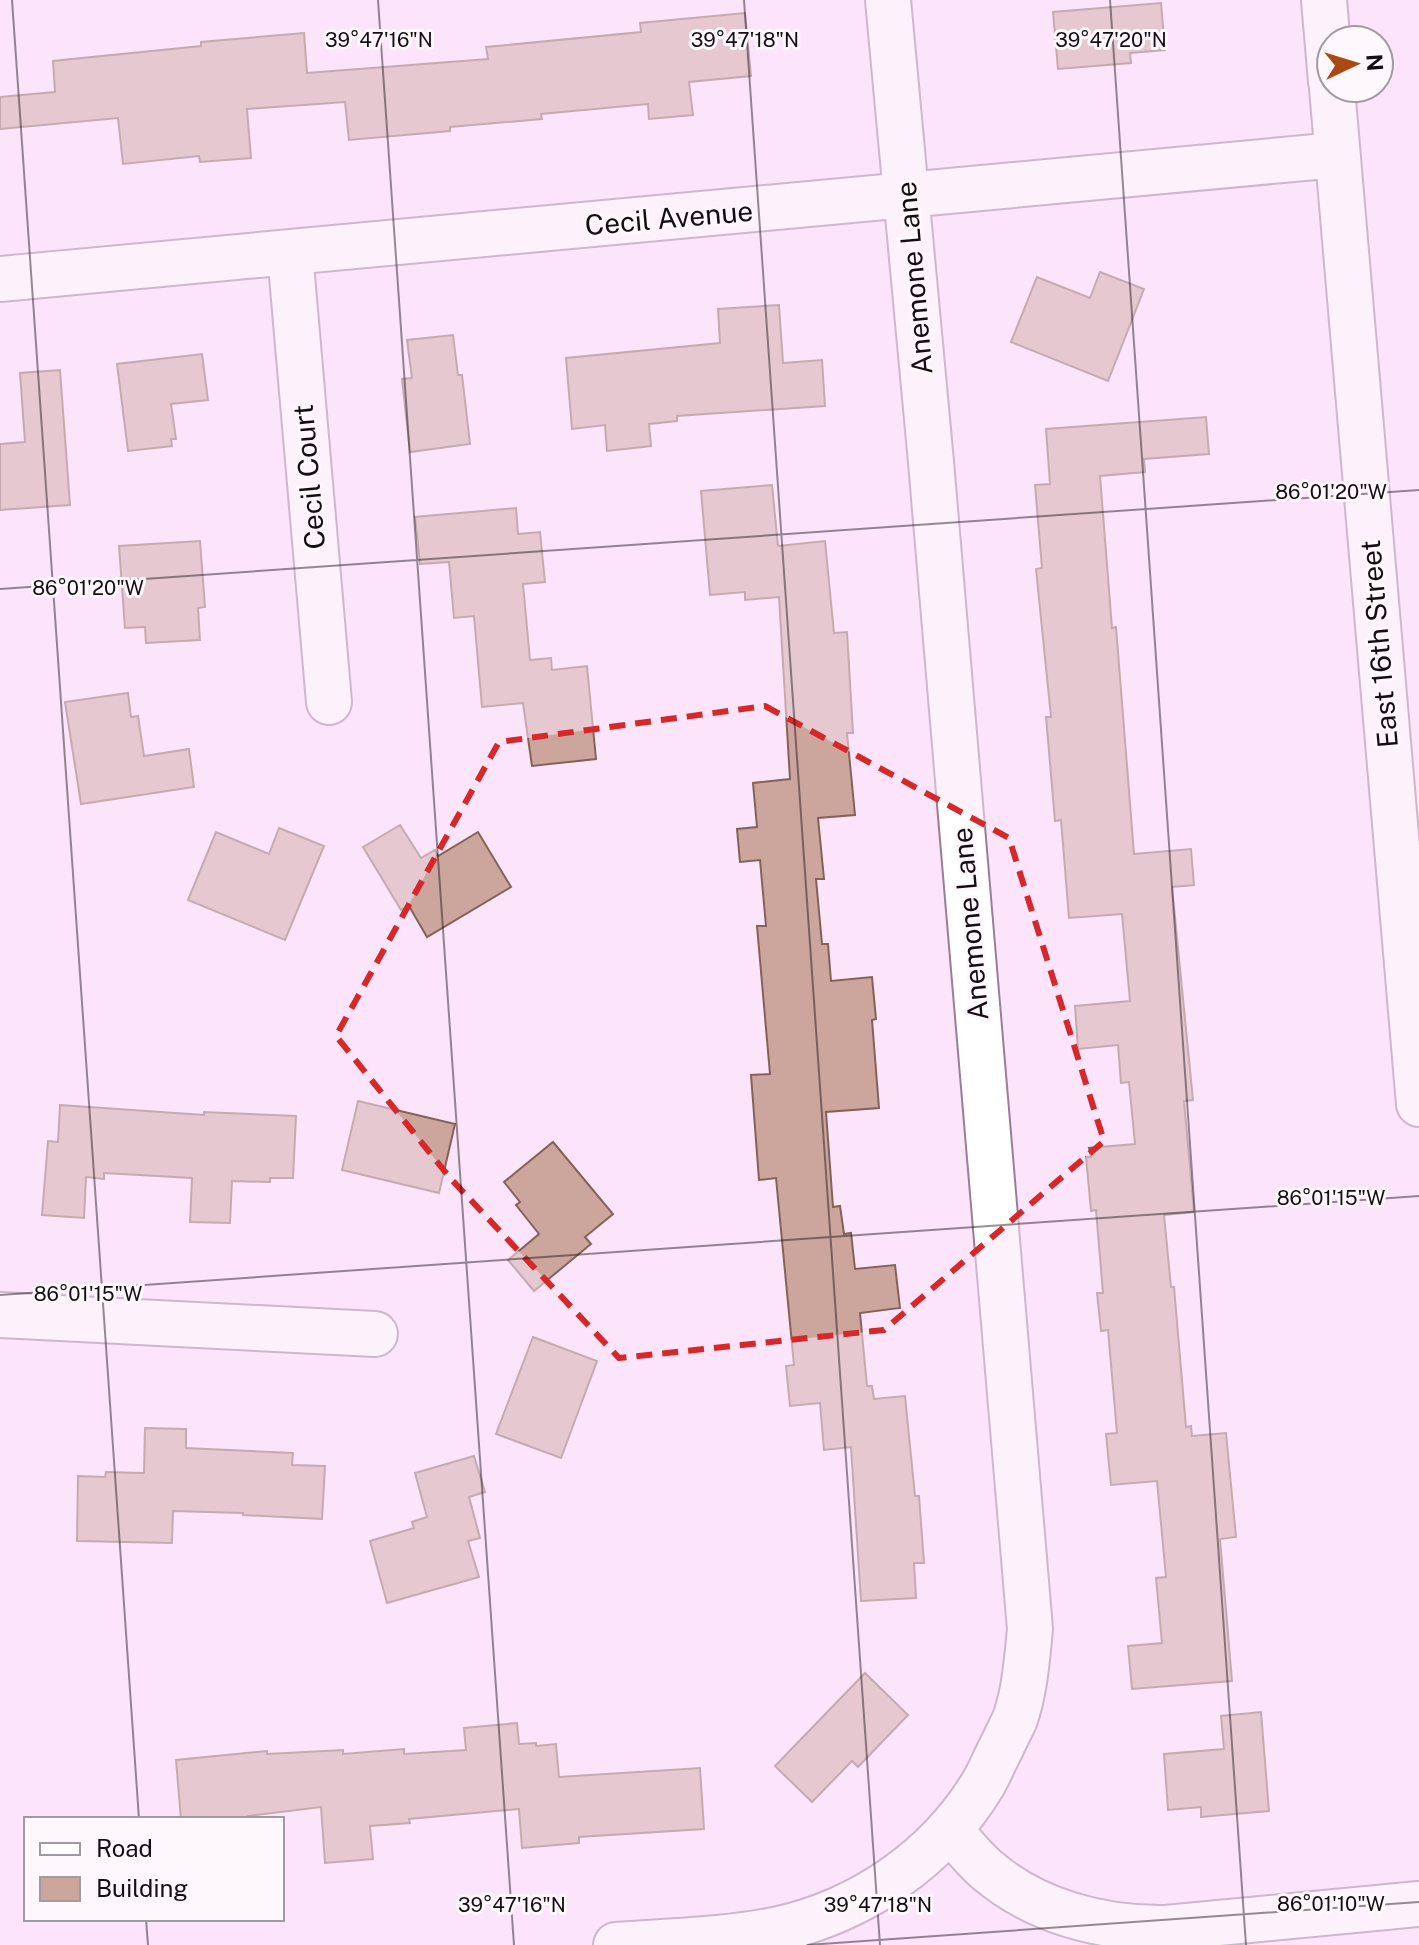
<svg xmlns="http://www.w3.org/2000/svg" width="1419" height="1945" font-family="'Public Sans',sans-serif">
<rect width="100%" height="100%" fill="#fce5fa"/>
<g fill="#cca69d" stroke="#846259" stroke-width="2">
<polygon points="1161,3 1165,50 1130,53 1131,63 1058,69 1053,12"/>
<polygon points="745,13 751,76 689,82 693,115 649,119 648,104 541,114 542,119 450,127 450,131 349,140 345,102 247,109 251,158 200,162 199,156 123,164 118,118 0,129 0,97 55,92 53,61 201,46 201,42 304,33 307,73 488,59 486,47 641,32 640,23"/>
<polygon points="1100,272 1144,289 1108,381 1011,342 1037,277 1090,298"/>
<polygon points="779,305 783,363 822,360 825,406 677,416 677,421 649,424 651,446 607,451 605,425 572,429 566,358 720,343 718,309"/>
<polygon points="453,335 458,375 462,375 470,444 410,452 402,379 412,378 407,340"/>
<polygon points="202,354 208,400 171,404 176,439 171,439 172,446 128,451 117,364"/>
<polygon points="60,370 70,505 0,510 0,444 25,442 20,373"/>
<polygon points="1206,417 1209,454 1144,459 1145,472 1100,476 1112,628 1116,627 1134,854 1191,849 1194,885 1172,887 1193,1100 1184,1101 1194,1212 1164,1215 1171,1287 1174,1287 1186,1427 1191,1426 1192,1436 1226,1433 1236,1537 1220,1539 1232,1681 1132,1689 1128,1646 1162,1643 1156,1578 1166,1577 1157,1481 1111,1485 1106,1434 1117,1433 1108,1330 1101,1331 1097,1293 1103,1293 1096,1210 1091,1211 1086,1157 1091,1157 1089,1148 1135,1144 1129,1082 1121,1083 1118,1045 1078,1049 1075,1006 1130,1001 1122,914 1069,918 1061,820 1055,821 1046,717 1051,717 1036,569 1042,568 1035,485 1050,484 1046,429"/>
<polygon points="772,485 778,546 825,541 834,633 847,632 853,733 847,733 855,815 818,818 824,879 816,879 822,944 828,944 831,981 872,977 876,1019 872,1020 879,1108 826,1112 833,1207 840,1206 844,1234 851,1233 855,1269 895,1265 900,1308 860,1313 867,1386 872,1386 874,1399 905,1396 915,1496 919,1496 924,1563 914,1563 916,1598 861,1601 851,1447 824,1450 820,1403 790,1406 786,1366 794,1365 776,1178 759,1180 751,1075 770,1074 757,926 766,926 760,860 740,862 737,829 757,827 753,783 790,779 779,597 745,600 745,592 710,595 701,491"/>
<polygon points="516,508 518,534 540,532 545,582 523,584 530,660 551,658 552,670 587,666 596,759 532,766 523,703 482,707 474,616 454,618 449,562 420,564 415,517"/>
<polygon points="200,541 205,607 198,608 200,640 146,643 145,627 125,628 119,546"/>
<polygon points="128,693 131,717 138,716 144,756 189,749 194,787 81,804 65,702"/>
<polygon points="400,825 421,858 435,850 438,856 478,832 511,887 427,937 409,906 401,910 363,847"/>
<polygon points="279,828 324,846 285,940 188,900 216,832 269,854"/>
<polygon points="358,1101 455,1124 439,1193 342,1170"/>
<polygon points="60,1105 204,1115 204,1112 296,1116 293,1178 270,1178 270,1182 232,1181 230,1223 190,1222 192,1178 104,1173 104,1179 86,1177 84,1218 42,1215 48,1141 58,1142"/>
<polygon points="553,1142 613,1214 585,1237 591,1244 534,1291 508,1260 539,1234 516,1205 520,1202 504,1182"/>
<polygon points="533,1337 597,1361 561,1458 496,1434"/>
<polygon points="145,1428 186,1429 186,1448 293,1453 292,1465 325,1466 322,1519 243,1515 243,1513 173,1511 172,1543 77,1541 78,1476 105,1477 106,1472 144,1473"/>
<polygon points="474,1456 485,1492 469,1497 480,1538 468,1541 479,1577 387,1603 370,1541 414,1528 412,1522 427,1517 415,1473"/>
<polygon points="865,1673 908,1715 858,1767 852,1761 812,1802 775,1766"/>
<polygon points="1261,1712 1269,1811 1201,1817 1201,1807 1168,1810 1164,1754 1224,1749 1221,1716"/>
<polygon points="517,1723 519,1744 536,1743 536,1746 556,1744 559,1777 700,1768 704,1829 579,1837 579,1843 522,1848 519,1809 409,1819 410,1823 370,1826 373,1859 325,1863 321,1807 248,1816 249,1819 181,1819 176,1760 267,1751 267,1754 343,1750 343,1754 404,1749 404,1754 466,1750 464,1728"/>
</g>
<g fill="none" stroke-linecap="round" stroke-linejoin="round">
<g stroke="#987e96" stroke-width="48">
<g id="minor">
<polyline points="1324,0 1331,82"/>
<polyline points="1332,88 1419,1104"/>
<polyline points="290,253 329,702"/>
<polyline points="0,279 1337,155"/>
<polyline points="0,1315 375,1334"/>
<path d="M 950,1829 C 961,1843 973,1858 987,1870 C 1036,1912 1103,1929 1166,1928 L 1419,1904"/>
<path d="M 616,1945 C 669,1941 727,1940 779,1929 C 863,1910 938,1858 983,1784 C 990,1772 995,1759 1002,1746 C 1006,1737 1011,1728 1015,1719 C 1025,1690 1027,1659 1030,1629 L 931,462 L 888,0"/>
</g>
</g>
<use href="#minor" stroke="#fff" stroke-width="44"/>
</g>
<path d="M0 0H1419V1945H0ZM 765,706 L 1009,838 L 1104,1141 L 884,1330 L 619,1358 L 451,1179 L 336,1036 L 499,742 Z" fill="#fce5fa" fill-opacity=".55" fill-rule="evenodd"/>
<path fill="none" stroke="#d62828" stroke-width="6" stroke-dasharray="16 10" stroke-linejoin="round" d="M 765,706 L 1009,838 L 1104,1141 L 884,1330 L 619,1358 L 451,1179 L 336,1036 L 499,742 Z"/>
<path fill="none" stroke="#150c14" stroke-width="2" stroke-opacity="0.45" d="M 12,0 L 139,1819M 378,0 L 514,1945M 744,0 L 880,1945M 1110,0 L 1246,1945M 0,589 L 1419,490M 0,1295 L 1419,1196M 146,1919 L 148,1945M 807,1945 L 1419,1902"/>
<g text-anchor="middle" stroke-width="6" stroke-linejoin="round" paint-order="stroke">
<g font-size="28" fill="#150c14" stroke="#fef8fd">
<text transform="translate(669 218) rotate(-5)" y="10">Cecil Avenue</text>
<text transform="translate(914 278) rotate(-95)" y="10">Anemone Lane</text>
<text transform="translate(309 477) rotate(-95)" y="10">Cecil Court</text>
<text transform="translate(1379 644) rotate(-95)" y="10">East 16th Street</text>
<text transform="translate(970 924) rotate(-95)" y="10">Anemone Lane</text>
</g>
</g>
<g font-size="20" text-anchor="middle" fill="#150c14" stroke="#fef8fd" stroke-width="6" stroke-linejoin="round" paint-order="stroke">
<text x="379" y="47">39°47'16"N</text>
<text x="745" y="47">39°47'18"N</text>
<text x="1111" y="47">39°47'20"N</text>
<text x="1331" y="499">86°01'20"W</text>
<text x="88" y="595">86°01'20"W</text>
<text x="1331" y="1205">86°01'15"W</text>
<text x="88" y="1301">86°01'15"W</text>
<text x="1331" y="1911">86°01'10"W</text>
<text x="512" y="1912">39°47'16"N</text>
<text x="878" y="1912">39°47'18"N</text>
</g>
<rect x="24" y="1817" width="260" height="104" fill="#fef8fd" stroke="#a19aa0" stroke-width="2"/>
<rect x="40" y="1843" width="40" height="12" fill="#ffffff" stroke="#a19aa0" stroke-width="2"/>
<text x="96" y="1857" font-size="24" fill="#150c14">Road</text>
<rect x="40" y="1877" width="40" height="24" fill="#cca69d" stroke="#a19aa0" stroke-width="2"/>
<text x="96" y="1897" font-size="24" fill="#150c14">Building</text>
<g transform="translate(1355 64) rotate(86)"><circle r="38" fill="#fef8fd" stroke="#a19aa0" stroke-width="2"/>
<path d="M0-6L14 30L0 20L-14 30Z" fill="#ac4812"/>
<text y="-12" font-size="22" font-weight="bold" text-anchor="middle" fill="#150c14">N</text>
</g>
</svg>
